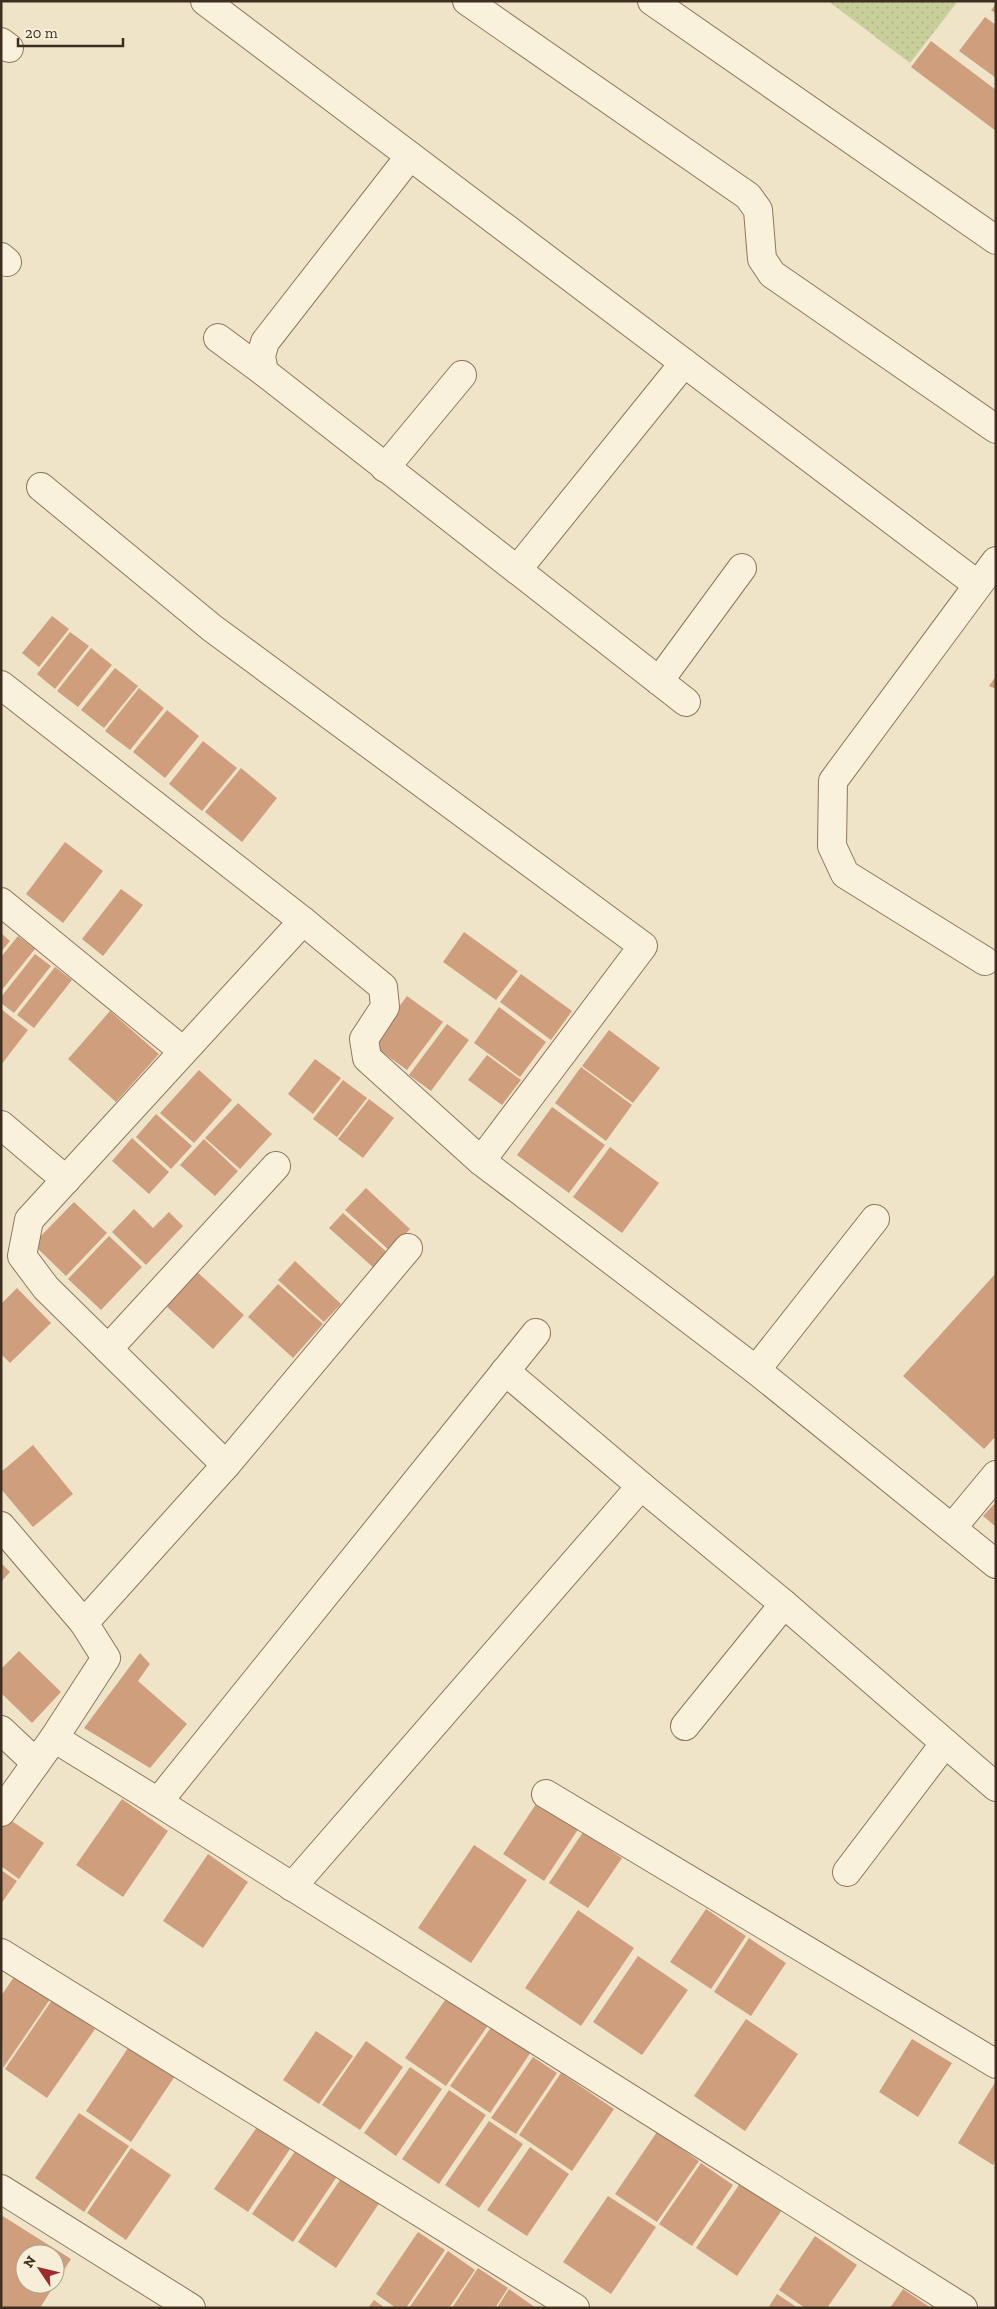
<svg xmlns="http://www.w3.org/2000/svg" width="997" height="2309" font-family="'Zilla Slab',serif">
<defs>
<pattern id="grass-dots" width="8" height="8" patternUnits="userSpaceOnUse" patternTransform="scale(1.25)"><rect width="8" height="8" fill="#c9cf9b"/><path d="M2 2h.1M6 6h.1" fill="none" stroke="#aeb285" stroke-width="1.8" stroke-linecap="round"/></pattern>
</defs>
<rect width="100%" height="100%" fill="#f0e4c8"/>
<polygon fill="url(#grass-dots)" points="828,1 958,1 910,63"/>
<g fill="#cf9f7d">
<polygon points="996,4 996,14 991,10"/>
<polygon points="985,17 996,25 996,78 959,51"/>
<polygon points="931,41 996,90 996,131 911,67"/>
<polygon points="52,616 69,629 39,667 22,653"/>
<polygon points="70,632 89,646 55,689 37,674"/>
<polygon points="91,648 112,665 78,707 57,691"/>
<polygon points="115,668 138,686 104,728 81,710"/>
<polygon points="996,676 996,689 989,686"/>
<polygon points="139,688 164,708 130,750 105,731"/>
<polygon points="167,710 199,736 165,778 133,752"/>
<polygon points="203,741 237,768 202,811 169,784"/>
<polygon points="241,768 277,798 242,842 205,812"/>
<polygon points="65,842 103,871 63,923 26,894"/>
<polygon points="121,889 143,905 103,956 82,939"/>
<polygon points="464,932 518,971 496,1000 443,962"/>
<polygon points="1,933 10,941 1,952"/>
<polygon points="18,936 35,949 1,991 1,957"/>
<polygon points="35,954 51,966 14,1013 1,1003 1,997"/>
<polygon points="55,967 72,980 34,1028 17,1015"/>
<polygon points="521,974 572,1011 551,1040 500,1002"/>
<polygon points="407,996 443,1022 407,1070 371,1044"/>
<polygon points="499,1007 546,1042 520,1077 474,1043"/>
<polygon points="1,1009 28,1030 1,1065"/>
<polygon points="110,1011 159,1054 116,1102 68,1059"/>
<polygon points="447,1024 469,1040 431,1091 409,1075"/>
<polygon points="609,1030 660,1068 633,1103 582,1066"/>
<polygon points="487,1055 521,1080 502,1105 468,1080"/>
<polygon points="315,1059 341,1078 313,1114 288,1094"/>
<polygon points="581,1067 632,1105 606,1141 555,1103"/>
<polygon points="199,1070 232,1100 194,1143 160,1113"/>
<polygon points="343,1080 367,1098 337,1137 313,1119"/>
<polygon points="369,1099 394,1118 363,1158 338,1139"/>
<polygon points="238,1103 272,1134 240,1169 205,1138"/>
<polygon points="552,1107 605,1145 569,1193 517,1155"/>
<polygon points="156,1114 192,1146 171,1169 136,1137"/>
<polygon points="132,1138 169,1172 149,1194 112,1161"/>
<polygon points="204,1139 238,1171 215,1196 180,1165"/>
<polygon points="610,1147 659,1183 622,1233 573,1197"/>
<polygon points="366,1188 410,1229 390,1251 345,1210"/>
<polygon points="74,1202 107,1233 66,1276 33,1244"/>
<polygon points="134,1209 153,1228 169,1212 183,1226 146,1265 112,1232"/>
<polygon points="343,1213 389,1254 375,1269 329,1228"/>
<polygon points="109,1236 142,1267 101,1310 68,1279"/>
<polygon points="295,1261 341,1304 324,1322 278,1280"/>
<polygon points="195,1270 244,1315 213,1349 164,1304"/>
<polygon points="996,1273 996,1436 984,1449 903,1376"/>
<polygon points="278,1284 323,1324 293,1358 248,1317"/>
<polygon points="17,1288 51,1323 10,1363 1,1354 1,1304"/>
<polygon points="33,1445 73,1494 33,1527 1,1489 1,1472"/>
<polygon points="996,1502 996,1527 983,1516"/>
<polygon points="1,1563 10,1572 1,1582"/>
<polygon points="19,1651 61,1692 32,1723 1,1693 1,1669"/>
<polygon points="140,1653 150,1664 138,1681 187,1724 150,1768 84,1728"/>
<polygon points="122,1799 168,1831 123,1897 76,1865"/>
<polygon points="538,1801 579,1828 544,1881 503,1854"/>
<polygon points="6,1817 44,1843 19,1879 1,1866 1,1825"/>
<polygon points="583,1832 622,1858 588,1908 549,1883"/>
<polygon points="474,1845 527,1880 471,1963 418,1928"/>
<polygon points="208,1854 248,1882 203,1948 163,1921"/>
<polygon points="1,1870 17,1881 1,1904"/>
<polygon points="706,1909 746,1936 711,1989 670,1962"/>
<polygon points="578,1910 634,1948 581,2026 525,1988"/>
<polygon points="749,1938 786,1963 751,2016 714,1992"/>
<polygon points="638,1956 688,1990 642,2055 593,2022"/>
<polygon points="16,1974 51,1998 3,2068 1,1996"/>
<polygon points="450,1993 491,2021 446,2086 405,2058"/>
<polygon points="52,2000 95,2029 47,2098 5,2069"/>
<polygon points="746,2019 798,2054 745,2131 694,2096"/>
<polygon points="494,2023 533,2049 490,2113 450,2086"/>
<polygon points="316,2031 353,2056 319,2104 283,2080"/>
<polygon points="912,2039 952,2063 918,2117 879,2092"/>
<polygon points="366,2041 403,2067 360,2130 322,2105"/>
<polygon points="130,2045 175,2076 131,2142 86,2111"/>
<polygon points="533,2057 557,2073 516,2134 491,2118"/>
<polygon points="410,2067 442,2089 396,2156 364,2133"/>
<polygon points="561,2073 614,2109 572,2171 519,2135"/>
<polygon points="996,2081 996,2160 993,2165 958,2143"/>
<polygon points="449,2090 486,2115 439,2184 402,2159"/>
<polygon points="79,2113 129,2146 84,2212 35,2178"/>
<polygon points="489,2121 523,2144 479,2208 445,2185"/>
<polygon points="257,2127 290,2149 248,2212 214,2189"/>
<polygon points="657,2132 699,2161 657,2222 615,2194"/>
<polygon points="298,2147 338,2175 293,2242 252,2214"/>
<polygon points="530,2147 569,2174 527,2236 487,2210"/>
<polygon points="131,2148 171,2175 126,2240 87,2213"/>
<polygon points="701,2163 733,2185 692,2246 659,2224"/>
<polygon points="342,2177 380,2202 336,2268 298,2242"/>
<polygon points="743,2179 784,2207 737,2276 696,2248"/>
<polygon points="608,2196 656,2227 611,2294 563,2262"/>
<polygon points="1,2215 71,2259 55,2284 55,2254 25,2254 25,2284 55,2284 40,2308 1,2308"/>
<polygon points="418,2232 445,2250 406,2308 396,2308 376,2294"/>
<polygon points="815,2236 857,2265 827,2308 805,2308 779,2290"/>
<polygon points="448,2251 475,2270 449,2308 409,2308"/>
<polygon points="478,2268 508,2288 495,2308 452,2308"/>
<polygon points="509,2289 536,2308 497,2308"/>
<polygon points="903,2289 931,2308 890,2308"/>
<polygon points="777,2294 798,2308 768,2308"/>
<polygon points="374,2300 385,2308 368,2308"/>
</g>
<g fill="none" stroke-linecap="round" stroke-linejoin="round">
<g stroke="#8d765c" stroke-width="30">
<g id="minor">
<polyline points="205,1 978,585"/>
<polyline points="467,1 748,196 758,210 762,259 772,274 996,429"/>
<polyline points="652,1 996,240"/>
<polyline points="1,42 9,48"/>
<polyline points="410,156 265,342 261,356 264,372 686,702"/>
<polyline points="1,257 7,262"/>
<polyline points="218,338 264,372"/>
<polyline points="385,468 462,375"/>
<polyline points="41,487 212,628 643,946 481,1161"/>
<polyline points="517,570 684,363"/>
<polyline points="659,681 742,568"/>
<polyline points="1,685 303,921 383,987 385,1007 364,1039 367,1058 481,1161 756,1370 996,1564"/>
<polyline points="1,902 183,1051"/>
<polyline points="985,961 845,874 832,846 833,781 996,561"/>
<polyline points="1,1125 66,1180"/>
<polyline points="108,1349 276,1166"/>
<polyline points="756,1370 875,1219"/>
<polyline points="505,1371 641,1486"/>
<polyline points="226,1465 46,1288 22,1256 29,1220 303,921"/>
<polyline points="1,1526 84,1623 106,1658 54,1738 1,1812"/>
<polyline points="952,1528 996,1475"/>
<polyline points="84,1623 226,1465 408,1248"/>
<polyline points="685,1726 784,1604"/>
<polyline points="1,1730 36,1763"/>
<polyline points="54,1738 158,1802 963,2308"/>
<polyline points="546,1794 996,2064"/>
<polyline points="158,1802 536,1333"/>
<polyline points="847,1872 945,1743"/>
<polyline points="292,1887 641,1486 784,1604 996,1787"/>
<polyline points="1,1953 575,2308"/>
<polyline points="1,2189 191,2308"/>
</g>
</g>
<use href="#minor" stroke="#faf1dc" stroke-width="28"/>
</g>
<rect width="997" height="2309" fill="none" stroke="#3d2e20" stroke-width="5"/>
<g transform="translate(40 2269) rotate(305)"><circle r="24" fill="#f7eed8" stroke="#ada18e"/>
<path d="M0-4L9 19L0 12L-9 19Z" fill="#9e2a2b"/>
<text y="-8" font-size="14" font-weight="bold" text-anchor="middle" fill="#3d2e20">N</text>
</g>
<path d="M18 38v8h105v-8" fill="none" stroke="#3d2e20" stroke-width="2.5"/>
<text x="25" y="38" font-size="15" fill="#3d2e20" stroke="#f7eed8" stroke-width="4" paint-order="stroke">20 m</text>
</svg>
